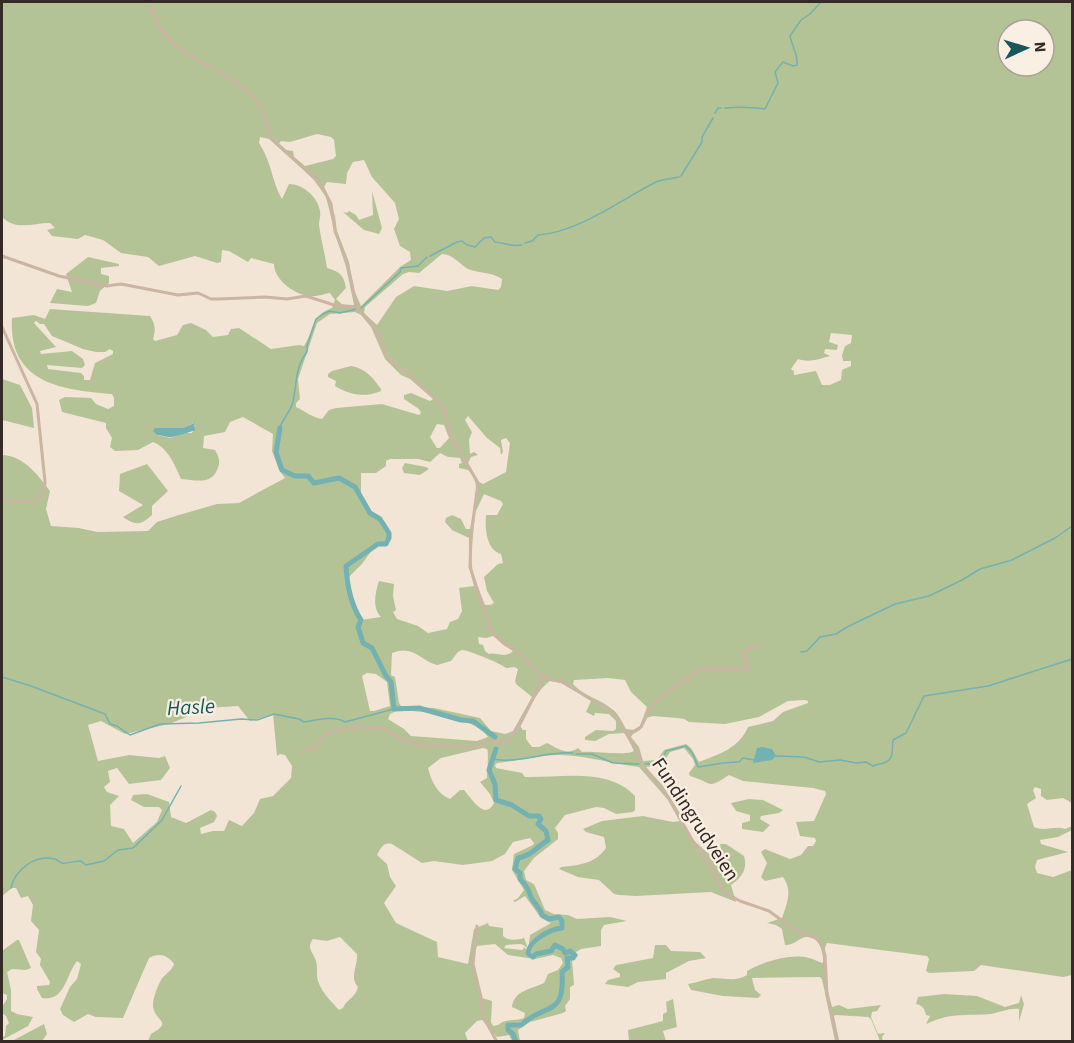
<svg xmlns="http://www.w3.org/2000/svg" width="1074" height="1043" font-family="'Source Sans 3',sans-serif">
<rect width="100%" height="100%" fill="#f3e5d6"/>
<g fill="#b4c396" fill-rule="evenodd">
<path d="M 2,2 L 1072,2 L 1072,803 L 1063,798 L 1047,800 L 1041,796 L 1041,789 L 1035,787 L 1033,790 L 1036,798 L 1027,804 L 1034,827 C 1045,832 1055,825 1065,829 L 1072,826 L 1072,830 L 1058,837 L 1040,840 L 1041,844 L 1068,852 L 1037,860 L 1035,867 L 1037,873 L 1053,877 L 1072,870 L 1072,975 L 1063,977 L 981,965 L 974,971 L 929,973 L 926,971 L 929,959 L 927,956 L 827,943 L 825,948 L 827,987 L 832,1007 L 839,1005 L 848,1009 L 881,1005 L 877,1011 L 872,1012 L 871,1017 L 878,1034 L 885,1033 L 882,1037 L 883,1042 L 880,1041 L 871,1019 L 868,1017 L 836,1015 L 834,1016 L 839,1041 L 835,1041 L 822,979 L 820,977 L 752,978 L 755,990 L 761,995 L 758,998 L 723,996 L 691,990 L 688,984 C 696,983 705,979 713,978 C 725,978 736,982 747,975 L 747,971 C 762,962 792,953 809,958 C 814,959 818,962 823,963 C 824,953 819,936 807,937 C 799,937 796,945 785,945 L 782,929 L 776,925 L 767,923 L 782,918 C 787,903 793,891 783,877 L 765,881 L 761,877 L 767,863 L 761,852 L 765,849 L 790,859 L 801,855 L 808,846 L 813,846 L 816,841 L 815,838 L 800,836 L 796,822 L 814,821 L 826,794 L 825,791 L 813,788 L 743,781 L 729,775 C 706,790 714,783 690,776 L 689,773 L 695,765 L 693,759 L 684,748 L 670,752 L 664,762 L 658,765 L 646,767 L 663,786 L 681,815 L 684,817 L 679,820 L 668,800 L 639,767 C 613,764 588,756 562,755 C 540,754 518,761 497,763 L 495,765 L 496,768 L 522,773 L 525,777 C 560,778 608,767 635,796 L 635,810 L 633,812 L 616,814 L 604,808 L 596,807 L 565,815 L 555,828 L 558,833 L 558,839 L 534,858 L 524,871 L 526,880 L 534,884 L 545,910 L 554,914 L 568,915 L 577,919 L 610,917 L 627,921 L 604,925 L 601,930 L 601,946 L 581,949 L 574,953 L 572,960 L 574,985 L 570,987 L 570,999 L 565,1006 L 566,1011 L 563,1013 L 530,1022 L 518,1030 L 520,1041 L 512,1041 L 509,1035 L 497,1037 L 482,1020 L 477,1021 L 465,1033 L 468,1041 L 148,1041 L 151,1034 C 175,1021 153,1021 153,1005 C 153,998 157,988 160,982 C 163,974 172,972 174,964 C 168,955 159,952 149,958 L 123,1018 L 96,1017 L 88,1014 L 74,1022 L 63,1015 L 60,1009 L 70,987 L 77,979 L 81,964 L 77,961 C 66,975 65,1002 42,998 L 37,989 L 37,986 L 49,985 L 50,982 L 40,965 L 41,959 L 36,952 L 39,930 L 31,921 L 33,905 L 28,896 L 21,898 L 16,888 L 12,888 L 2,896 L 2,455 C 23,455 38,475 50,491 L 46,509 L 51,526 L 79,528 L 97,532 L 148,531 L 157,522 L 179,515 L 217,504 L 239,503 L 285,478 L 279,470 L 272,451 L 273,434 L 243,417 L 230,422 L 225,432 L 204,436 L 203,448 L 215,450 C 219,457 221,462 217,470 C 211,485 195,480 181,479 C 175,465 168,448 153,442 L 138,450 L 115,451 L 110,447 L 112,438 L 106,428 L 106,423 L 62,412 L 59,400 L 65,397 L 91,398 L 96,404 L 108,409 L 114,406 L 114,398 L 112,394 C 61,390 8,383 12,318 L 34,315 L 45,319 L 50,309 L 150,316 C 155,324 156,329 153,339 L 155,341 L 177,335 L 183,325 L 191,323 L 206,330 L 213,337 L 228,335 L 231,329 L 239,328 L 271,349 L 299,345 L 304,346 C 315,329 310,316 332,308 L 335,300 L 330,293 C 323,294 317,297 311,296 C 296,296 274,280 274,264 L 251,258 L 248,262 L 229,251 L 222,250 L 221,262 L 217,263 L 195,256 L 159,266 L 148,257 L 121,253 L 103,240 L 85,235 L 78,239 L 52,236 L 47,230 L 55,228 L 50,223 C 32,223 16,231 2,217 ZM 1008,30 L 1044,30 L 1044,66 L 1008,66 ZM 317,134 L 331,137 L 334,140 L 336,156 L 333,159 L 305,166 L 294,157 L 293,151 L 286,150 L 279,144 L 281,141 L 290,142 ZM 260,137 L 269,139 L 300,167 L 314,180 L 326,197 L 335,233 L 346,267 L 354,305 L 343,305 L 336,299 L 346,288 C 344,275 340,272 327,268 C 325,254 321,239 319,225 C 319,220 321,215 320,211 C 318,197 303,184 289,184 L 282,199 C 271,179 272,163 259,143 ZM 364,160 L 372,177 L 395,203 L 399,219 L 394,229 L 400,246 L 410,252 L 411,260 L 400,267 L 361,306 L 354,290 L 349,262 L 337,231 L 335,216 L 324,187 L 327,182 L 346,184 L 347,173 L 353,162 ZM 442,254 C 453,254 459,264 468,269 C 480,274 490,271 502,279 L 501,287 L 498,290 L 472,286 L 447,291 L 414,286 L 396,297 L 377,325 L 364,313 L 365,307 L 403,274 L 409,272 L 419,273 ZM 355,312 L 361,315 L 371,327 L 385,359 L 401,375 L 410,379 L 433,399 L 430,401 L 411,393 L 404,395 L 404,399 L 419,409 L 421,413 L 419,415 L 382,404 L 336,408 L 329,410 L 322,419 C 313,418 305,411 296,407 L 296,403 L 300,399 L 298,379 L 317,323 L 330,314 ZM 36,321 L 40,324 L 44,324 L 52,336 L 83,349 L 96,352 L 105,352 L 110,349 L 113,351 L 113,354 L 95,363 L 90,380 L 84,380 L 84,376 L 81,373 L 48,369 L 47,365 L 82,368 L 85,365 L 83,359 L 72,351 L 41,354 L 40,351 L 56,347 L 34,323 ZM 831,333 L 852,335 L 851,343 L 845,346 L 842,355 L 843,361 L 851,361 L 851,366 L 842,370 L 841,380 L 830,385 L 822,385 L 816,371 L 794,375 L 794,371 L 791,369 L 798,359 C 809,363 819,359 830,356 L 824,353 L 825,349 L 837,350 L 838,345 L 829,342 ZM 468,416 L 487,438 L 500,448 L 501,455 L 503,452 L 501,440 L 506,438 L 510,443 L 506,472 L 483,484 L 479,482 L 468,463 L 471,457 L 478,455 L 474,452 L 470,454 L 469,440 L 472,432 L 465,420 ZM 193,423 L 195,426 L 192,433 L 182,433 L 171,438 L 157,435 L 155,428 L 185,428 ZM 437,424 L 444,425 L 449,438 L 440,448 L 437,448 L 430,437 ZM 440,453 L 448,457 L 460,458 L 462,463 L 459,464 L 459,468 L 468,470 C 484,486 473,510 470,529 L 466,529 L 461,519 L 452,515 L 446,518 L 445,522 L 452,530 L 469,538 L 469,567 L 474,586 L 459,588 L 462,611 L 458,619 L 450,622 L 447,629 L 428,633 L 418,626 L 397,619 L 393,612 L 396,610 L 393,596 L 394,584 L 379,581 C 375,593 372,608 381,617 L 361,620 L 356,612 L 347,580 C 351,574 356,570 361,565 C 369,556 372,545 386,544 L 389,538 L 389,533 L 380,519 L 370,513 L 361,499 L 361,473 L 376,473 L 386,466 L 386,461 L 390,459 L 418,459 L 430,462 ZM 484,494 L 501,501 L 503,504 L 497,515 L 486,515 C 485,529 486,549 501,554 L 503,563 L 498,564 L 484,577 L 487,591 L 494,603 L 490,605 L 485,605 L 473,575 L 471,556 L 475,513 ZM 493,636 L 513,651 C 505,659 498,652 489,654 L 485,651 L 483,645 L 479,644 L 478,637 L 486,638 ZM 462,650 C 468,650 502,664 506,668 L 514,667 L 518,669 L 515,681 L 516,684 L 532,697 L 513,731 L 505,734 L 491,731 L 480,718 L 434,708 L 401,706 L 399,703 L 395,677 L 391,675 L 392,653 C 413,644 421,661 437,665 L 451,661 L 458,652 ZM 367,673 L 376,674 L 387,682 L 390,706 L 374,711 L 370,711 L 362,676 ZM 608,678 L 625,680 L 631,692 L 647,707 L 640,726 L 634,730 L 626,729 C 622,722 619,714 612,709 C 600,699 583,696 573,684 L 574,680 ZM 550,681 L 562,683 L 591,701 L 586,712 L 594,716 L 595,713 L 609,714 L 616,721 L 616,729 L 613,731 L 596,730 L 585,737 L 585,740 L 595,741 L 609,734 L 625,733 L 634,751 C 627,756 594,751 582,752 L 578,748 C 567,756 557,748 547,743 L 539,747 L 532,747 L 526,739 L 526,730 L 523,730 L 520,726 C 527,712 537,690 550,681 ZM 804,700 L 808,701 L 808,703 L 783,712 L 773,721 L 748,727 C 739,748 720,754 699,762 L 691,748 L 686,744 L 664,750 L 657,760 L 643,761 L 639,747 L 631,737 L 633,734 L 640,730 L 646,718 L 653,716 L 677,718 L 684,719 L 689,722 L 725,724 L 759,717 L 788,701 ZM 238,706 L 250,721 L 273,714 L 277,756 L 280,754 L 285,755 L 292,766 L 291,778 L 273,796 L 260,799 L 254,813 L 242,826 L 229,820 L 224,831 L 213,831 L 201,834 L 200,828 L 214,822 L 217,816 L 215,812 L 211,810 L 186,823 L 171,817 L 169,802 L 147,794 L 133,795 L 131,800 L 144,807 L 159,807 L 162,810 L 157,822 L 133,843 L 124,829 L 111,826 L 110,805 L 119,796 L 107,792 L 104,787 L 110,782 L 108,771 L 117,768 L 129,784 L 161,780 L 170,768 L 165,756 L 159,758 L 129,755 L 98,761 L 88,725 L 101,721 L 125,734 L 169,724 L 209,708 ZM 396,711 C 420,709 475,717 488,737 L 477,741 L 411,736 L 404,729 L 388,719 L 390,714 ZM 483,748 L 487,749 C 489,752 487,773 487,778 L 480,782 L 490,794 L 494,803 C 485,821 472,799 464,790 L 460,790 L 450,799 C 437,794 431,780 428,768 L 441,758 ZM 530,838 L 534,843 L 533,845 L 514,854 L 512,870 L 524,890 L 518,898 L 513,901 L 515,902 L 525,896 L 541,918 L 551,923 L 530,935 L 529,943 L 531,944 L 530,950 L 533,954 L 527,953 L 525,947 L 522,950 L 504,948 L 506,945 L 521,944 L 527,947 L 527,946 L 524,938 C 517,940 508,941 503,936 L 503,928 L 489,926 L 488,923 L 474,929 L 468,964 L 438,957 L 437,942 L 396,923 L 384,903 L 396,886 L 390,877 L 387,864 L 377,855 C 381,848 383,842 392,844 L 422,863 L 434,861 L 463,865 L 492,861 L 505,854 L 513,842 ZM 340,937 L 357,954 C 358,966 349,977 358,987 C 356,997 346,1000 343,1008 L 339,1010 C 331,1001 322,993 318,981 C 316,975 318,968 316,961 C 313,952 306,948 313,939 L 327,941 ZM 495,944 L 508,955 L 535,959 L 553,955 L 561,958 L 563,963 L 558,970 L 548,974 L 544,983 C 532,989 514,990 512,1007 L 525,1013 L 524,1018 C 517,1021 512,1019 506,1021 C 500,1022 499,1026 493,1026 L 491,1022 L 492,1001 L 482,998 C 478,981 469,961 477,946 Z"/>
<polygon points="372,191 382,228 379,234 364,230 343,212 347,213 349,211 356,215 359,220 373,215"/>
<polygon points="88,257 119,264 119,266 101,268 101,274 109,276 109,283 100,291 96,303 88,306 50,303 57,289 72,292 66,274"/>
<path d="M 351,366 C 367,369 372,377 381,389 L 381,391 C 364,398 350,395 335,386 L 336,381 L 328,377 L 328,374 L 332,371 Z"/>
<polygon points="2,379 20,385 32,408 34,428 2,420"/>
<polygon points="405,463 426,467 429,469 420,475 404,473 402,468"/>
<path d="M 147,464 L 168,491 L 152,506 L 152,515 C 140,526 135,525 123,517 L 143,505 L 119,491 L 120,474 Z"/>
<polygon points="749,799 763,800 783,810 779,813 761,816 760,819 770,825 763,832 742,829 742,823 750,821 750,815 736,811 731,803"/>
<path d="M 643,816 L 673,822 L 680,821 C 689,837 699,846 713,857 L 722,855 L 720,844 L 726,844 L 744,856 C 748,869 742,877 731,885 L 736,902 L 711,892 L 636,896 L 619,895 L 614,894 L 599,880 L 578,877 L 559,869 L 561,867 C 579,865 595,864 606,848 L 604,837 L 586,832 L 583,829 L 602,821 Z"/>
<polygon points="17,940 19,940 31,968 26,970 12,969 7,972 11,990 11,1011 17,1014 33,1017 28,1026 2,1040 2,1037 5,1036 6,1026 9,1023 6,1016 2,1013 2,1007 7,999 7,995 2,993 2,951"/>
<polygon points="655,945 666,945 671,951 700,952 706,958 689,961 666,973 666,979 638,982 628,987 605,984 608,980 620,977 620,974 613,969 616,965 653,958"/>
<path d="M 944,994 L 977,996 L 1005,1007 L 1019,1003 L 1021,995 L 1024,1004 L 1019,1022 L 1019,1009 C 1009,1008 1001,1012 991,1014 C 965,1016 952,1012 926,1024 L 930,1016 L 926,1015 C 925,1009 922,1005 916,1004 L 918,997 Z"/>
<polygon points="673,999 677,1027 663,1031 666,1041 629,1041 628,1030 663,1021 663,1014 667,1012 666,1002"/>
<polygon points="44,1024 47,1034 42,1041 12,1041"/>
</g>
<g fill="#73b1b2">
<path d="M 194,423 L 195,430 C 194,431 173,437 172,437 C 168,438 161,435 157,435 L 153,431 L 155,428 L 184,428 Z"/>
<polygon points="763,747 772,749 776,756 772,760 753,763 757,748"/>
</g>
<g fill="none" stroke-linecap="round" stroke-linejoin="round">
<g stroke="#73b1b2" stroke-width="1.5">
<path d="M 725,108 C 738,107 752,107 765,109 L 778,83 L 775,72 L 783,62 L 793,66 L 797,65 C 798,55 792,46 790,36 L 801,20 L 810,14 L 821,2"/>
<polyline points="715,113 718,108 721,108"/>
<polyline points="681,176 702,142 702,137 713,118"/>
<path d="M 525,243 L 532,241 L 538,235 C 577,233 622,199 656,182 C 663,179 672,179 679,177"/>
<path d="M 430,256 L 457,242 L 462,241 L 467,245 L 475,247 L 484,238 L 491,237 L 495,242 C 505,243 512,247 522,245"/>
<polyline points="361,308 400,272 401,268 418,266 427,257"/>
<path d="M 280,427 C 283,419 291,410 293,402 C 297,383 295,367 307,352 L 307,346 L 316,319 L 323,314 L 330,311 L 340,313 L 356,309"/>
<polyline points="801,652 807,651 820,637 836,634 849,626 895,604 929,596 962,580 980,569 1012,560 1055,538 1072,526"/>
<path d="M 2,677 L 31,686 L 105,714 L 110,724 L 117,726 L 130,735 L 160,724 L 199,723 L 241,719 L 257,720 L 274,714 L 299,719 L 304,722 C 316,720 334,715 345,722 L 394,709"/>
<polyline points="576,754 592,754 613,763 639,764"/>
<polyline points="776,756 804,757 819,762 840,760 856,763 866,762 873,766 879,764"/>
<path d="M 492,759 C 519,764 546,751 573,753"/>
<path d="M 645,764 L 655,764 L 662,761 L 666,751 L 686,746 L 693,754 L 698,767 C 712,765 724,762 739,762 L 743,758 L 754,760"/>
<path d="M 880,764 C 896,761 891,751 893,740 L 906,733 L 924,696 L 988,686 L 1072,659"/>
<path d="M 11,888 C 15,870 35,854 54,859 C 57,859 59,862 62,863 C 67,864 75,861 81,861 L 86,865 L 104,861 L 118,850 L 133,848 L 162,820 L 181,786"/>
</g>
<g stroke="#73b1b2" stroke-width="5">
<path d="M 280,428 L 276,452 L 282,470 L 295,476 L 308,476 L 314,483 L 339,478 L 355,487 L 370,513 L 380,519 L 389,533 L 389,538 L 386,544 L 378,544 L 346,566 C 347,584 351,605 361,620 L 358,627 L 363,643 L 372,648 L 386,676 L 391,682 L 394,709 L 419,708 L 461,720 L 473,721 L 495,737"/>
<path d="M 496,749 L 489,770 L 495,784 L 496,800 L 512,805 L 529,816 L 539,816 L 541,819 L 538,824 L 546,831 L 548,840 C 536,847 533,855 518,858 L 515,869 L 520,873 L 520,879 C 527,886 528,889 531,897 C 534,904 540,907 542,915 L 549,919 L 559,917 L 562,921 L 562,928 C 551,929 529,940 528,953 L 533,957 L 536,954 L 551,951 L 555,945 L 563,949 L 565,953 L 570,951 L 575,955 L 573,958 L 567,958 L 568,967 L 562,972 C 565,1018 546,1002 521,1025 L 508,1025 L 508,1030 L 513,1034 L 516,1042"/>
</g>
<g stroke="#cbb4a2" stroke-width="3">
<polyline points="150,2 158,25 170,40 183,52 228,77 254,97 262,110 272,139 311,174 323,188 331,204 335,231 347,262 357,307 377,331 388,359 406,372 444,407 451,436 478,483 471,536 470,567 491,631 503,643 519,653 542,677 562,682 613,712 637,751 644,767 668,797 695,845 711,866 724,892 740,901 769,911 795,930 816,938 821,943 825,955 827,995 838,1042"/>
<polyline points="2,256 59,276 107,286 121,284 178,295 198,293 211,299 218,299 265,297 287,299 306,296 334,305 357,307"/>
<path d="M 2,327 L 37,404 L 45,482 C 44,509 20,501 2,500"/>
<polyline points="628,735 641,727 650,709 663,695 701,669 748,669 745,660 745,651 760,645"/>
<polyline points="300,752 317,748 323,737 329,732 358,727 383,729 404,740 423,745 473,747 495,741 508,741 519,726 544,677"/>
<polyline points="477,926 473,964 481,997 483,1016 497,1042"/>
</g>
</g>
<g text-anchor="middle" stroke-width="4.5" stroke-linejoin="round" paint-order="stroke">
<g font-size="20" fill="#352a25" stroke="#faefe3">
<text transform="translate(696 819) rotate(57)" y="7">Fundingrudveien</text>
</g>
<g font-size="21" font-style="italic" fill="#17575a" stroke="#faefe3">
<text transform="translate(191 707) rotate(-3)" y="7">Hasle</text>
</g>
</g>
<rect width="1074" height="1043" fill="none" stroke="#352a25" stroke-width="6"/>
<g transform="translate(1026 48) rotate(86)"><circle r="28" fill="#faefe3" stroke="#aba097" stroke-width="1.5"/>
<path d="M0-4.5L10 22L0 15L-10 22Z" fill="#17575a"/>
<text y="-9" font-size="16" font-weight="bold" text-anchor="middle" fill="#352a25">N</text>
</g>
</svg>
